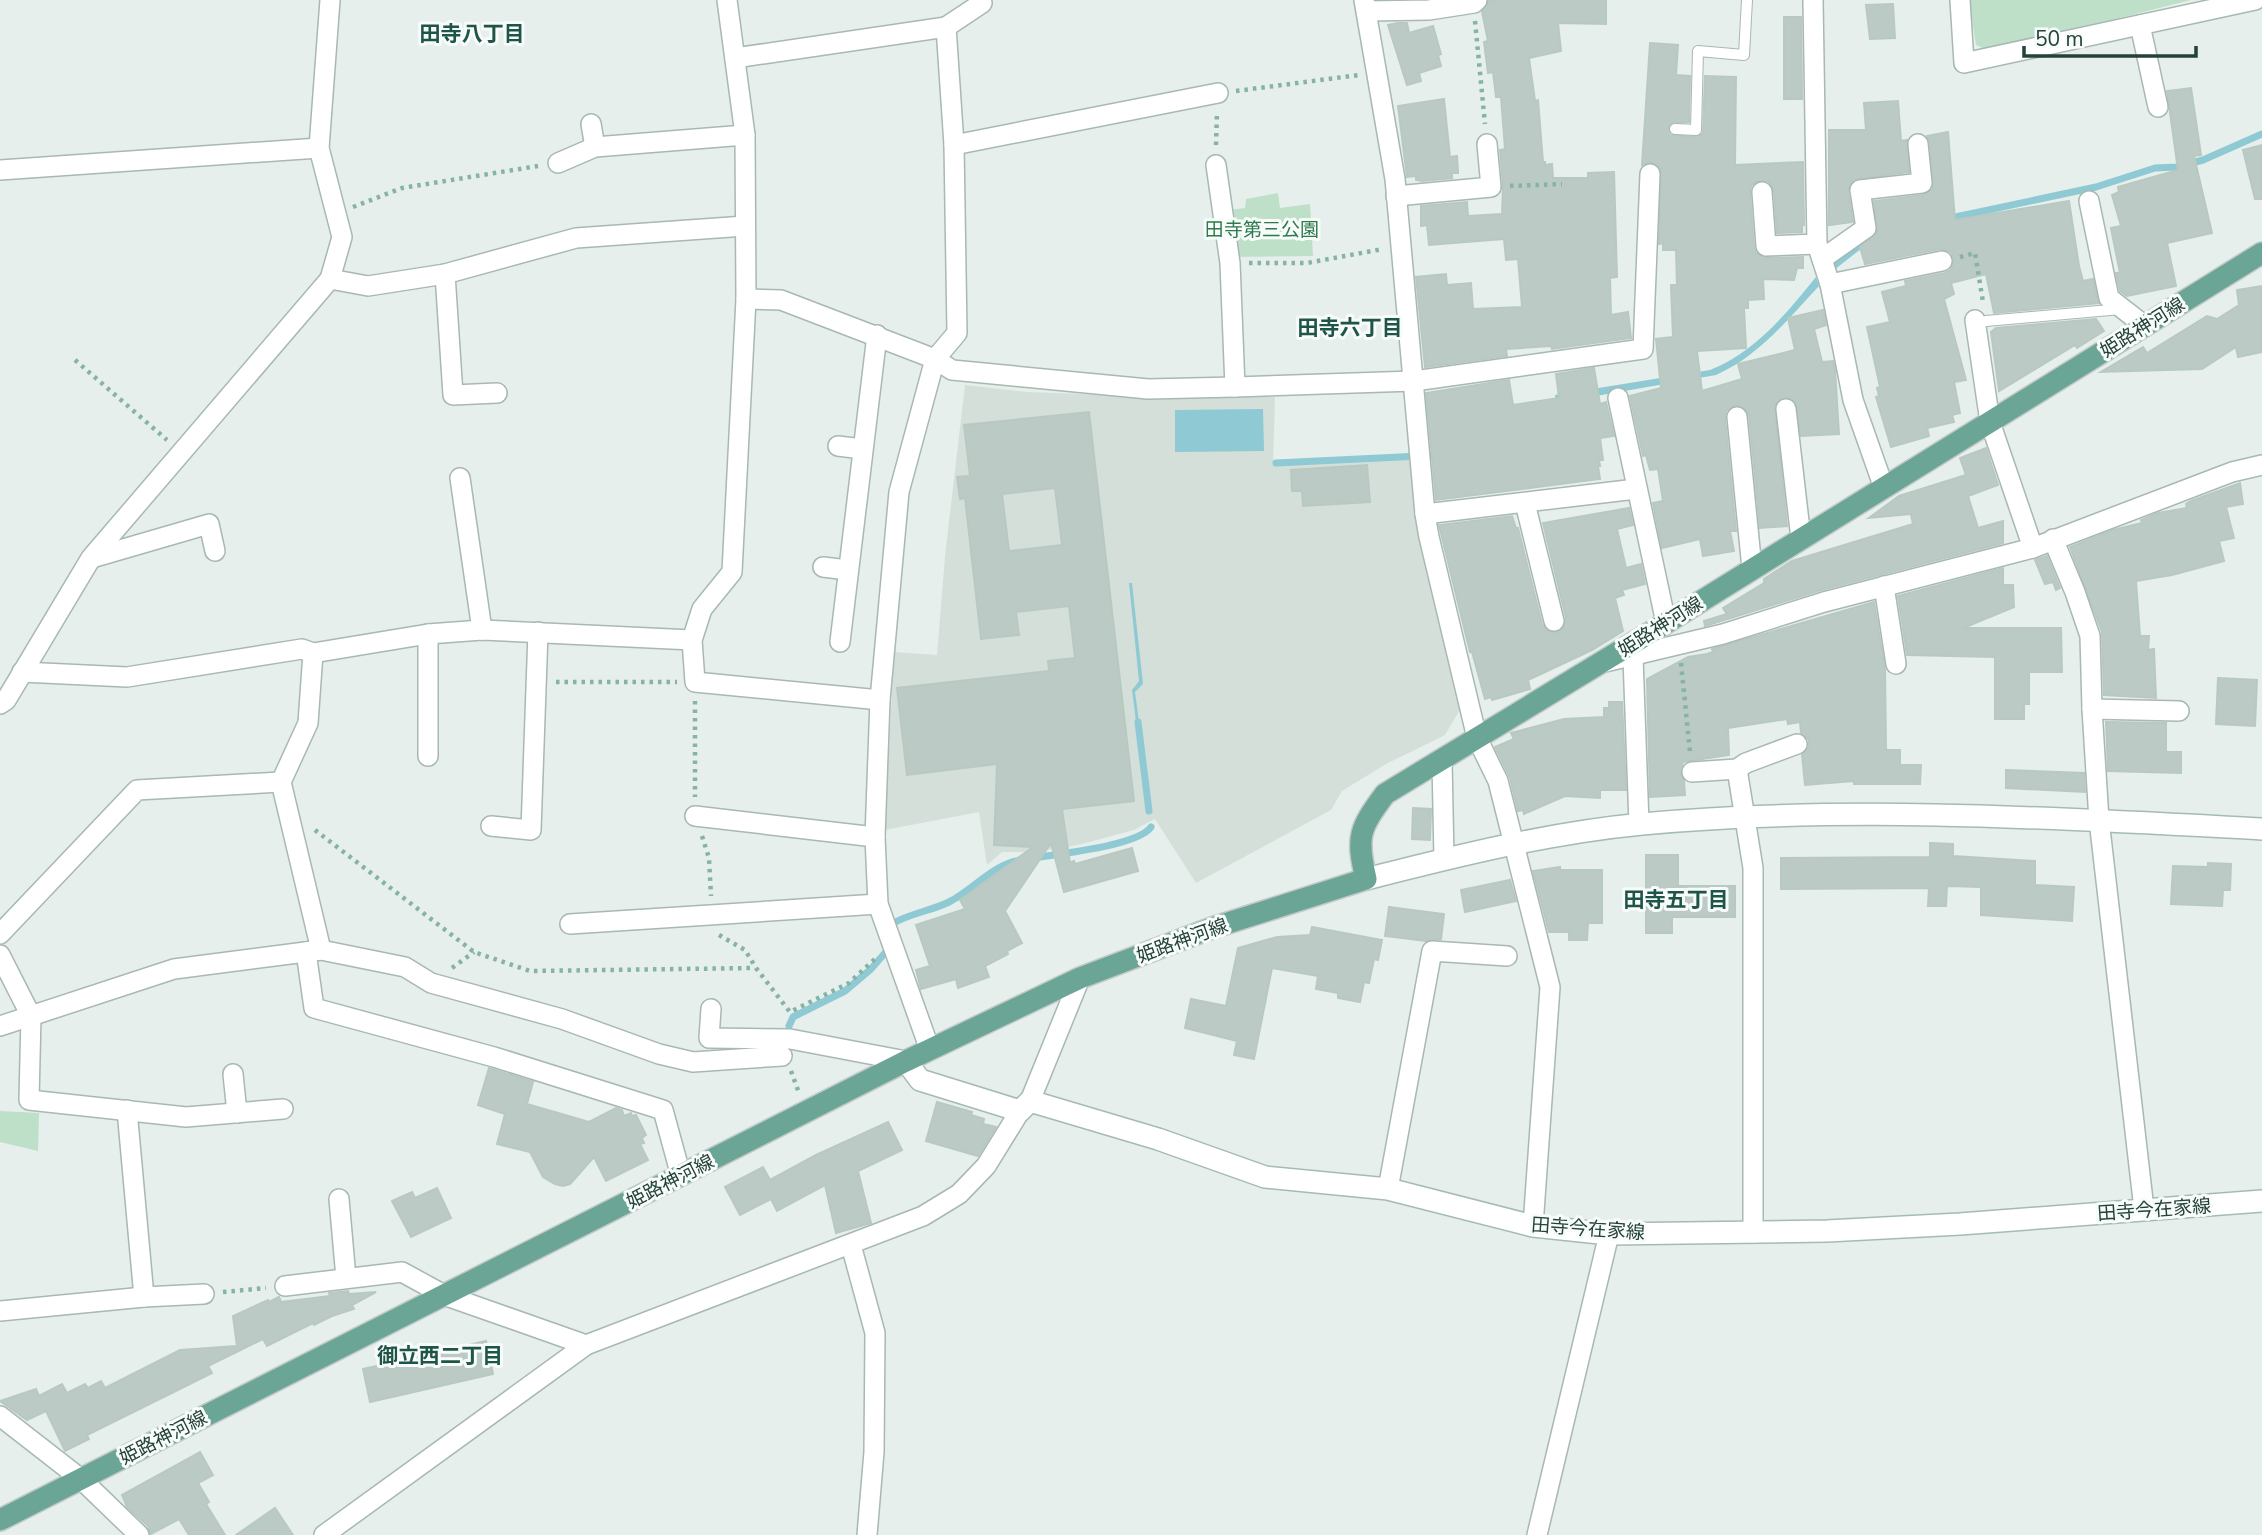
<svg xmlns="http://www.w3.org/2000/svg" width="2262" height="1535" font-family="'Nunito Sans','Noto Sans JP',sans-serif">
<rect width="100%" height="100%" fill="#e6efeb"/>
<polygon fill="#d4dfda" points="965,385 1028,392 1133,396 1275,397 1273,466 1412,459 1418,537 1461,708 1445,735 1386,764 1342,791 1331,810 1196,883 1155,819 1134,830 1078,845 1035,852 1002,852 987,865 979,812 885,830 894,652 937,655 945,556"/>
<g fill="#bfe0c8">
<polygon points="1969,0 2191,0 1990,51 1976,45"/>
<polygon points="1278,193 1280,208 1310,204 1313,256 1234,257 1229,210 1245,208 1246,199"/>
<polygon points="0,1111 39,1113 38,1151 0,1142"/>
</g>
<g fill="#8ec9d4">
<path d="M 1816,277 L 1819,286 C 1787,320 1758,357 1716,375 L 1556,403 L 1555,395 L 1710,370 C 1754,353 1787,313 1816,277 Z"/>
<polygon points="1263,409 1264,451 1175,452 1175,410"/>
<polygon points="1129,583 1132,583 1143,684 1135,692 1140,729 1137,729 1132,690 1139,681"/>
</g>
<g fill="none" stroke-linecap="round" stroke-linejoin="round">
<g stroke="#8ec9d4" stroke-width="7">
<polyline points="1946,219 2096,187 2155,168 2177,167 2203,160 2262,134"/>
<polyline points="1827,271 1868,239 1877,237"/>
<polyline points="1276,463 1441,455"/>
<polyline points="1138,722 1149,811"/>
<path d="M 1033,858 C 1057,854 1138,846 1151,827"/>
<path d="M 894,930 L 892,924 C 910,913 931,911 949,902 C 974,889 993,864 1021,860"/>
<polyline points="789,1026 793,1017 845,991 871,969 891,946"/>
</g>
</g>
<g fill="#bbcac4" stroke="#b8c9c2" stroke-width="2" fill-rule="evenodd">
<polygon points="1489,0 1606,0 1606,24 1558,23 1561,51 1529,58 1535,101 1538,100 1543,162 1545,162 1545,165 1552,164 1553,178 1588,178 1588,173 1614,172 1617,277 1610,278 1611,315 1628,312 1631,338 1552,349 1551,346 1506,349 1507,356 1425,367 1416,277 1446,274 1447,285 1471,283 1473,309 1522,307 1518,259 1506,260 1504,239 1429,245 1427,225 1421,226 1421,206 1467,202 1468,216 1502,214 1503,186 1500,150 1505,149 1501,97 1496,97 1493,72 1488,73 1484,42 1488,41 1482,12"/>
<polygon points="1893,4 1895,38 1870,39 1866,5"/>
<polygon points="1784,17 1801,17 1802,99 1784,99"/>
<polygon points="1398,23 1407,23 1409,33 1433,26 1441,54 1438,55 1441,66 1419,73 1421,81 1407,85 1388,25"/>
<polygon points="1650,43 1678,45 1676,75 1690,76 1689,122 1671,123 1668,129 1670,135 1696,137 1703,133 1705,76 1736,77 1735,165 1803,162 1804,225 1802,225 1802,232 1777,233 1774,191 1768,181 1756,182 1751,186 1750,193 1754,247 1756,253 1766,258 1803,257 1803,268 1797,268 1794,280 1763,279 1764,299 1748,300 1748,308 1744,308 1746,348 1697,351 1702,391 1742,379 1738,364 1795,350 1788,318 1823,310 1826,325 1814,329 1822,362 1833,361 1835,370 1839,434 1801,436 1795,401 1784,397 1775,405 1787,526 1760,528 1749,415 1746,409 1736,405 1726,411 1725,418 1736,531 1730,531 1734,551 1703,556 1700,539 1662,548 1653,503 1663,501 1658,469 1650,470 1646,455 1643,456 1630,396 1661,388 1656,339 1673,337 1671,285 1677,285 1676,250 1663,250 1663,243 1659,244 1661,169 1651,162 1642,165"/>
<polygon points="2191,88 2201,155 2194,156 2212,233 2167,243 2176,286 2127,296 2120,291 2116,273 2120,273 2111,228 2121,226 2112,195 2119,192 2118,187 2178,170 2167,91"/>
<polygon points="1444,99 1450,157 1457,156 1458,173 1452,173 1452,178 1422,181 1416,180 1416,176 1407,177 1398,106"/>
<polygon points="1898,101 1901,141 1907,140 1909,172 1853,180 1848,191 1853,222 1829,225 1829,130 1866,130 1864,103"/>
<polygon points="1948,132 1955,220 2069,201 2079,266 2083,281 2093,279 2099,303 1994,313 1986,274 1951,283 1954,294 1944,299 1966,380 1954,382 1960,413 1952,415 1954,422 1927,428 1929,436 1891,447 1876,397 1879,396 1877,388 1880,387 1867,327 1890,322 1882,292 1906,286 1905,281 1945,273 1951,270 1954,259 1951,252 1940,249 1865,264 1860,247 1877,232 1874,201 1923,195 1933,189 1930,143 1927,136"/>
<polygon points="2262,145 2262,199 2255,199 2243,150"/>
<polygon points="2262,286 2262,352 2238,357 2236,347 2202,369 2101,372 2143,347 2147,353 2207,316 2217,319 2239,305 2237,290"/>
<polygon points="2096,319 2104,331 2077,348 2075,345 1999,391 1991,332 1996,328"/>
<polygon points="1594,368 1600,404 1606,402 1614,436 1600,438 1603,460 1599,460 1600,466 1598,466 1600,479 1436,500 1426,393 1509,380 1513,405 1559,398 1556,374"/>
<path d="M 1089,412 L 1134,801 L 1062,809 L 1070,863 L 1074,861 L 1075,864 L 1132,848 L 1138,871 L 1064,892 L 1051,843 L 1005,911 L 1022,943 L 1007,951 L 1008,954 L 985,966 L 989,977 L 958,988 L 956,979 L 921,989 L 916,970 L 930,966 L 916,925 L 965,909 L 960,900 L 1033,847 L 994,845 L 997,764 L 907,775 L 897,688 L 1049,671 L 1048,661 L 1075,658 L 1069,606 L 1016,612 L 1019,635 L 981,639 L 965,498 L 960,499 L 957,477 L 970,476 L 964,425 ZM 1055,488 L 1062,545 L 1009,551 L 1002,494 Z"/>
<polygon points="1986,448 1998,485 1968,496 1978,528 2003,521 2003,543 1821,590 1705,626 1704,621 1727,614 1723,608 1764,583 1764,579 1792,561 1913,524 1911,514 1869,518 1899,496 1966,475 1960,458"/>
<polygon points="1367,465 1370,502 1303,506 1302,491 1292,491 1291,470"/>
<polygon points="2240,483 2243,504 2226,507 2234,538 2219,541 2224,561 2172,575 2136,581 2140,636 2149,636 2148,650 2154,649 2156,698 2104,695 2102,632 2070,547 2113,530 2142,523 2141,520 2158,513 2187,508 2186,504 2191,501"/>
<polygon points="1629,508 1633,525 1617,529 1626,568 1641,564 1645,584 1622,590 1624,595 1615,598 1623,631 1592,650 1528,680 1530,689 1492,700 1491,697 1485,699 1472,652 1470,652 1439,525 1512,516 1516,528 1518,528 1542,624 1546,630 1556,633 1563,629 1566,618 1543,523"/>
<polygon points="2047,556 2060,588 2056,590 2053,582 2045,584 2035,560"/>
<polygon points="2003,568 2003,585 2013,585 2014,607 1963,628 2061,628 2062,672 2029,672 2029,704 2024,704 2024,719 1995,719 1995,657 1907,655 1898,596"/>
<polygon points="1874,602 1885,670 1886,750 1900,750 1900,765 1921,765 1920,784 1854,784 1854,781 1805,785 1802,755 1809,747 1809,740 1801,733 1800,722 1788,724 1787,719 1728,728 1729,755 1683,762 1680,772 1684,781 1685,795 1650,797 1647,679 1688,657 1707,654 1713,652 1712,649"/>
<polygon points="2218,678 2257,680 2255,726 2216,724"/>
<polygon points="1609,702 1622,702 1626,790 1600,790 1600,798 1565,796 1524,814 1523,810 1518,811 1510,778 1495,747 1514,739 1511,733 1564,719 1604,717 1604,708 1609,708"/>
<polygon points="2106,722 2166,723 2166,752 2181,752 2181,773 2108,771"/>
<polygon points="2006,770 2084,773 2085,792 2006,788"/>
<polygon points="1413,808 1431,809 1430,840 1412,839"/>
<polygon points="1930,843 1953,844 1953,856 2035,861 2035,885 2074,887 2072,921 1981,915 1981,887 1947,886 1946,906 1928,906 1929,888 1781,889 1781,858 1930,857"/>
<polygon points="1646,855 1678,855 1678,886 1735,886 1735,917 1672,917 1672,933 1646,933"/>
<polygon points="2208,863 2231,864 2230,890 2223,890 2222,906 2171,904 2173,866 2208,867"/>
<polygon points="1560,867 1560,870 1602,870 1602,923 1588,923 1587,940 1569,940 1569,932 1549,932 1533,871"/>
<polygon points="1510,880 1516,901 1465,912 1461,890"/>
<polygon points="1389,907 1444,914 1441,939 1426,941 1385,936"/>
<polygon points="1312,927 1382,940 1378,960 1374,959 1369,983 1364,982 1360,1002 1338,998 1338,993 1316,989 1318,976 1272,968 1254,1059 1234,1055 1237,1041 1185,1028 1191,999 1226,1006 1238,948 1277,937 1310,935"/>
<polygon points="489,1068 533,1082 527,1104 589,1122 616,1108 622,1110 624,1116 631,1113 632,1116 636,1115 646,1135 642,1138 644,1143 640,1144 648,1160 606,1181 594,1157 570,1184 563,1186 555,1184 543,1177 530,1152 497,1144 505,1114 478,1105"/>
<polygon points="937,1102 972,1112 971,1115 984,1119 983,1124 996,1127 978,1156 926,1141"/>
<polygon points="888,1122 902,1150 858,1171 871,1223 836,1233 825,1185 777,1211 771,1199 740,1215 725,1187 763,1167 770,1180 816,1155"/>
<polygon points="437,1188 451,1218 411,1237 392,1201 412,1192 415,1198"/>
<polygon points="348,1291 349,1294 376,1292 352,1305 354,1309 332,1316 314,1325 313,1323 267,1346 263,1339 208,1366 212,1373 87,1435 89,1439 65,1451 46,1411 27,1420 0,1401 36,1389 39,1396 62,1384 67,1393 85,1384 88,1388 101,1381 105,1388 180,1350 237,1346 233,1316 268,1300 269,1302 279,1297 281,1302 330,1296 329,1293"/>
<polygon points="486,1341 493,1374 370,1402 363,1369"/>
<polygon points="200,1452 213,1475 198,1483 209,1502 206,1504 225,1535 189,1535 179,1519 151,1534 148,1526 127,1507 122,1495"/>
<polygon points="275,1508 293,1535 236,1535"/>
</g>
<g fill="none" stroke-linecap="round" stroke-linejoin="round">
<g stroke="#a8b8b2" stroke-width="12">
<g id="lane">
<polyline points="1675,129 1696,130 1698,51 1744,55 1747,0"/>
<polyline points="1986,321 2121,309"/>
</g>
</g>
<g stroke="#a8b8b2" stroke-width="22">
<g id="street">
<polyline points="727,0 745,135 746,299 732,572 702,609 692,640 695,682 880,700 899,492 935,359 957,333 954,145 946,27 982,3 981,0"/>
<polyline points="1364,0 1395,179 1425,514 1429,537 1477,738 1498,781 1550,987 1533,1226"/>
<polyline points="1813,0 1817,244 1830,284 1853,400 1884,488"/>
<polyline points="1960,0 1964,63 2255,0"/>
<polyline points="1367,11 1429,10 1474,3 1477,0"/>
<polyline points="2140,25 2158,107"/>
<polyline points="735,58 946,27"/>
<polyline points="591,124 595,147"/>
<polyline points="954,145 1218,93"/>
<polyline points="558,163 595,147 745,135"/>
<polyline points="1216,165 1230,263 1235,387"/>
<polyline points="0,170 319,148"/>
<polyline points="1762,192 1766,246 1817,244"/>
<polyline points="1396,196 1491,187 1487,144"/>
<polyline points="2089,201 2109,298 2145,326"/>
<polyline points="1822,259 1866,228 1860,190 1922,183 1918,144"/>
<polyline points="445,274 453,395 497,393"/>
<polyline points="330,279 368,286 445,274 576,238 745,226"/>
<polyline points="1830,284 1942,261"/>
<polyline points="746,299 781,300 935,359 952,370 1148,389 1235,387 1414,381 1643,349 1650,174"/>
<polyline points="1975,320 1990,422 2033,548"/>
<polyline points="1618,398 1666,623"/>
<polyline points="1786,409 1801,539"/>
<polyline points="1737,417 1752,569"/>
<polyline points="838,446 862,449"/>
<polyline points="460,478 482,630"/>
<polyline points="1525,503 1554,621"/>
<polyline points="1425,514 1636,489"/>
<polyline points="2053,539 2075,592 2090,636 2092,709 2099,820 2144,1209"/>
<polyline points="92,558 209,524 215,551"/>
<polyline points="823,567 848,570"/>
<polyline points="1884,586 1896,664"/>
<polyline points="428,634 428,756"/>
<polyline points="840,642 877,335"/>
<polyline points="313,653 308,723 281,782 321,950"/>
<polyline points="1633,657 1639,824"/>
<polyline points="1605,662 1723,634 1824,602 2033,548 2232,472 2262,465"/>
<polyline points="22,672 127,677 302,649 313,653 428,634 482,630 692,640"/>
<polyline points="880,700 875,837 878,904 930,1050"/>
<polyline points="0,704 6,700 91,558 330,279 342,237 319,148 330,0"/>
<polyline points="2092,709 2179,711"/>
<polyline points="1442,760 1444,859"/>
<polyline points="1737,769 1753,868 1753,1233"/>
<polyline points="1692,772 1737,769 1746,763 1797,744"/>
<polyline points="695,816 875,837"/>
<polyline points="491,826 531,830 538,632"/>
<polyline points="570,924 878,904"/>
<polyline points="0,934 137,790 281,782"/>
<polyline points="306,952 314,1008 494,1057 663,1110 681,1176"/>
<polyline points="0,955 31,1016 29,1100 186,1117 283,1109"/>
<polyline points="711,1009 709,1038 790,1039 906,1061"/>
<polyline points="0,1026 174,969 321,950 405,967 431,983 562,1019 659,1054 693,1062 782,1056"/>
<polyline points="233,1074 237,1113"/>
<polyline points="1030,1101 1080,978"/>
<polyline points="127,1110 144,1297"/>
<polyline points="1388,1189 1432,951 1507,956"/>
<polyline points="339,1199 346,1278"/>
<polyline points="851,1245 875,1333 874,1452 867,1535"/>
<polyline points="285,1286 402,1272 444,1295 586,1345"/>
<polyline points="0,1311 144,1297 204,1294"/>
<polyline points="0,1416 81,1479 139,1535"/>
<polyline points="324,1535 586,1345 923,1216 959,1194 986,1166 1020,1111"/>
<polyline points="1537,1535 1609,1234"/>
</g>
</g>
<g stroke="#a4bbb3" stroke-width="24">
<g id="secondary">
<path d="M 1366,879 C 1456,856 1548,833 1642,824 C 1848,805 2056,818 2262,829"/>
<polyline points="906,1061 920,1080 1020,1111 1030,1101 1158,1139 1265,1177 1388,1189 1533,1226 1609,1234 1827,1231 1960,1224 2262,1201"/>
</g>
</g>
<g stroke="#c2cac8" stroke-width="24">
<path id="primary" d="M 0,1520 L 906,1061 L 1080,978 L 1212,928 L 1366,879 C 1356,837 1359,829 1385,794 L 1666,623 L 2262,253"/>
</g>
<g stroke="#86b3a5" stroke-width="4.5" stroke-dasharray="3.5 5" stroke-linecap="butt">
<polyline points="1475,21 1485,124"/>
<polyline points="1236,91 1359,75"/>
<polyline points="1216,145 1217,112"/>
<polyline points="1510,186 1562,184"/>
<polyline points="353,207 402,188 538,166"/>
<polyline points="1960,257 1975,253 1983,302"/>
<polyline points="1249,263 1307,263 1383,249"/>
<polyline points="75,360 167,440"/>
<polyline points="1681,663 1690,752"/>
<polyline points="556,682 677,682"/>
<polyline points="695,701 695,797"/>
<polyline points="315,830 474,952 530,971 755,968"/>
<polyline points="702,836 709,858 711,896"/>
<polyline points="719,935 745,950 756,968 790,1012 849,983 877,957"/>
<polyline points="452,968 474,952"/>
<polyline points="791,1071 799,1093"/>
<polyline points="223,1292 266,1288"/>
</g>
<use href="#lane" stroke="#fff" stroke-width="10"/>
<use href="#street" stroke="#fff" stroke-width="19"/>
<use href="#secondary" stroke="#fff" stroke-width="21"/>
<use href="#primary" stroke="#6aa596" stroke-width="21"/>
</g>
<g text-anchor="middle" stroke-width="6" stroke-linejoin="round" paint-order="stroke">
<g font-size="19" fill="#2d7a4b" stroke="#f7fbf9">
<text x="1262" y="236">田寺第三公園</text>
</g>
<g font-size="19" fill="#24423a" stroke="#f7fbf9">
<text transform="translate(2142 327) rotate(-32)" y="7">姫路神河線</text>
<text transform="translate(1660 626) rotate(-32)" y="7">姫路神河線</text>
<text transform="translate(1182 940) rotate(-20)" y="7">姫路神河線</text>
<text transform="translate(670 1181) rotate(-27)" y="7">姫路神河線</text>
<text transform="translate(2154 1209) rotate(-4)" y="7">田寺今在家線</text>
<text transform="translate(1588 1228) rotate(4)" y="7">田寺今在家線</text>
<text transform="translate(163 1437) rotate(-27)" y="7">姫路神河線</text>
</g>
<g font-size="21" font-weight="bold" fill="#1f5548" stroke="#f7fbf9">
<text x="472" y="41">田寺八丁目</text>
<text x="1350" y="335">田寺六丁目</text>
<text x="1676" y="907">田寺五丁目</text>
<text x="440" y="1363">御立西二丁目</text>
</g>
</g>
<path d="M2024 46v10h172v-10" fill="none" stroke="#24423a" stroke-width="3.5"/>
<text x="2035" y="46" font-size="21" fill="#24423a" stroke="#f7fbf9" stroke-width="5" paint-order="stroke">50 m</text>
</svg>
